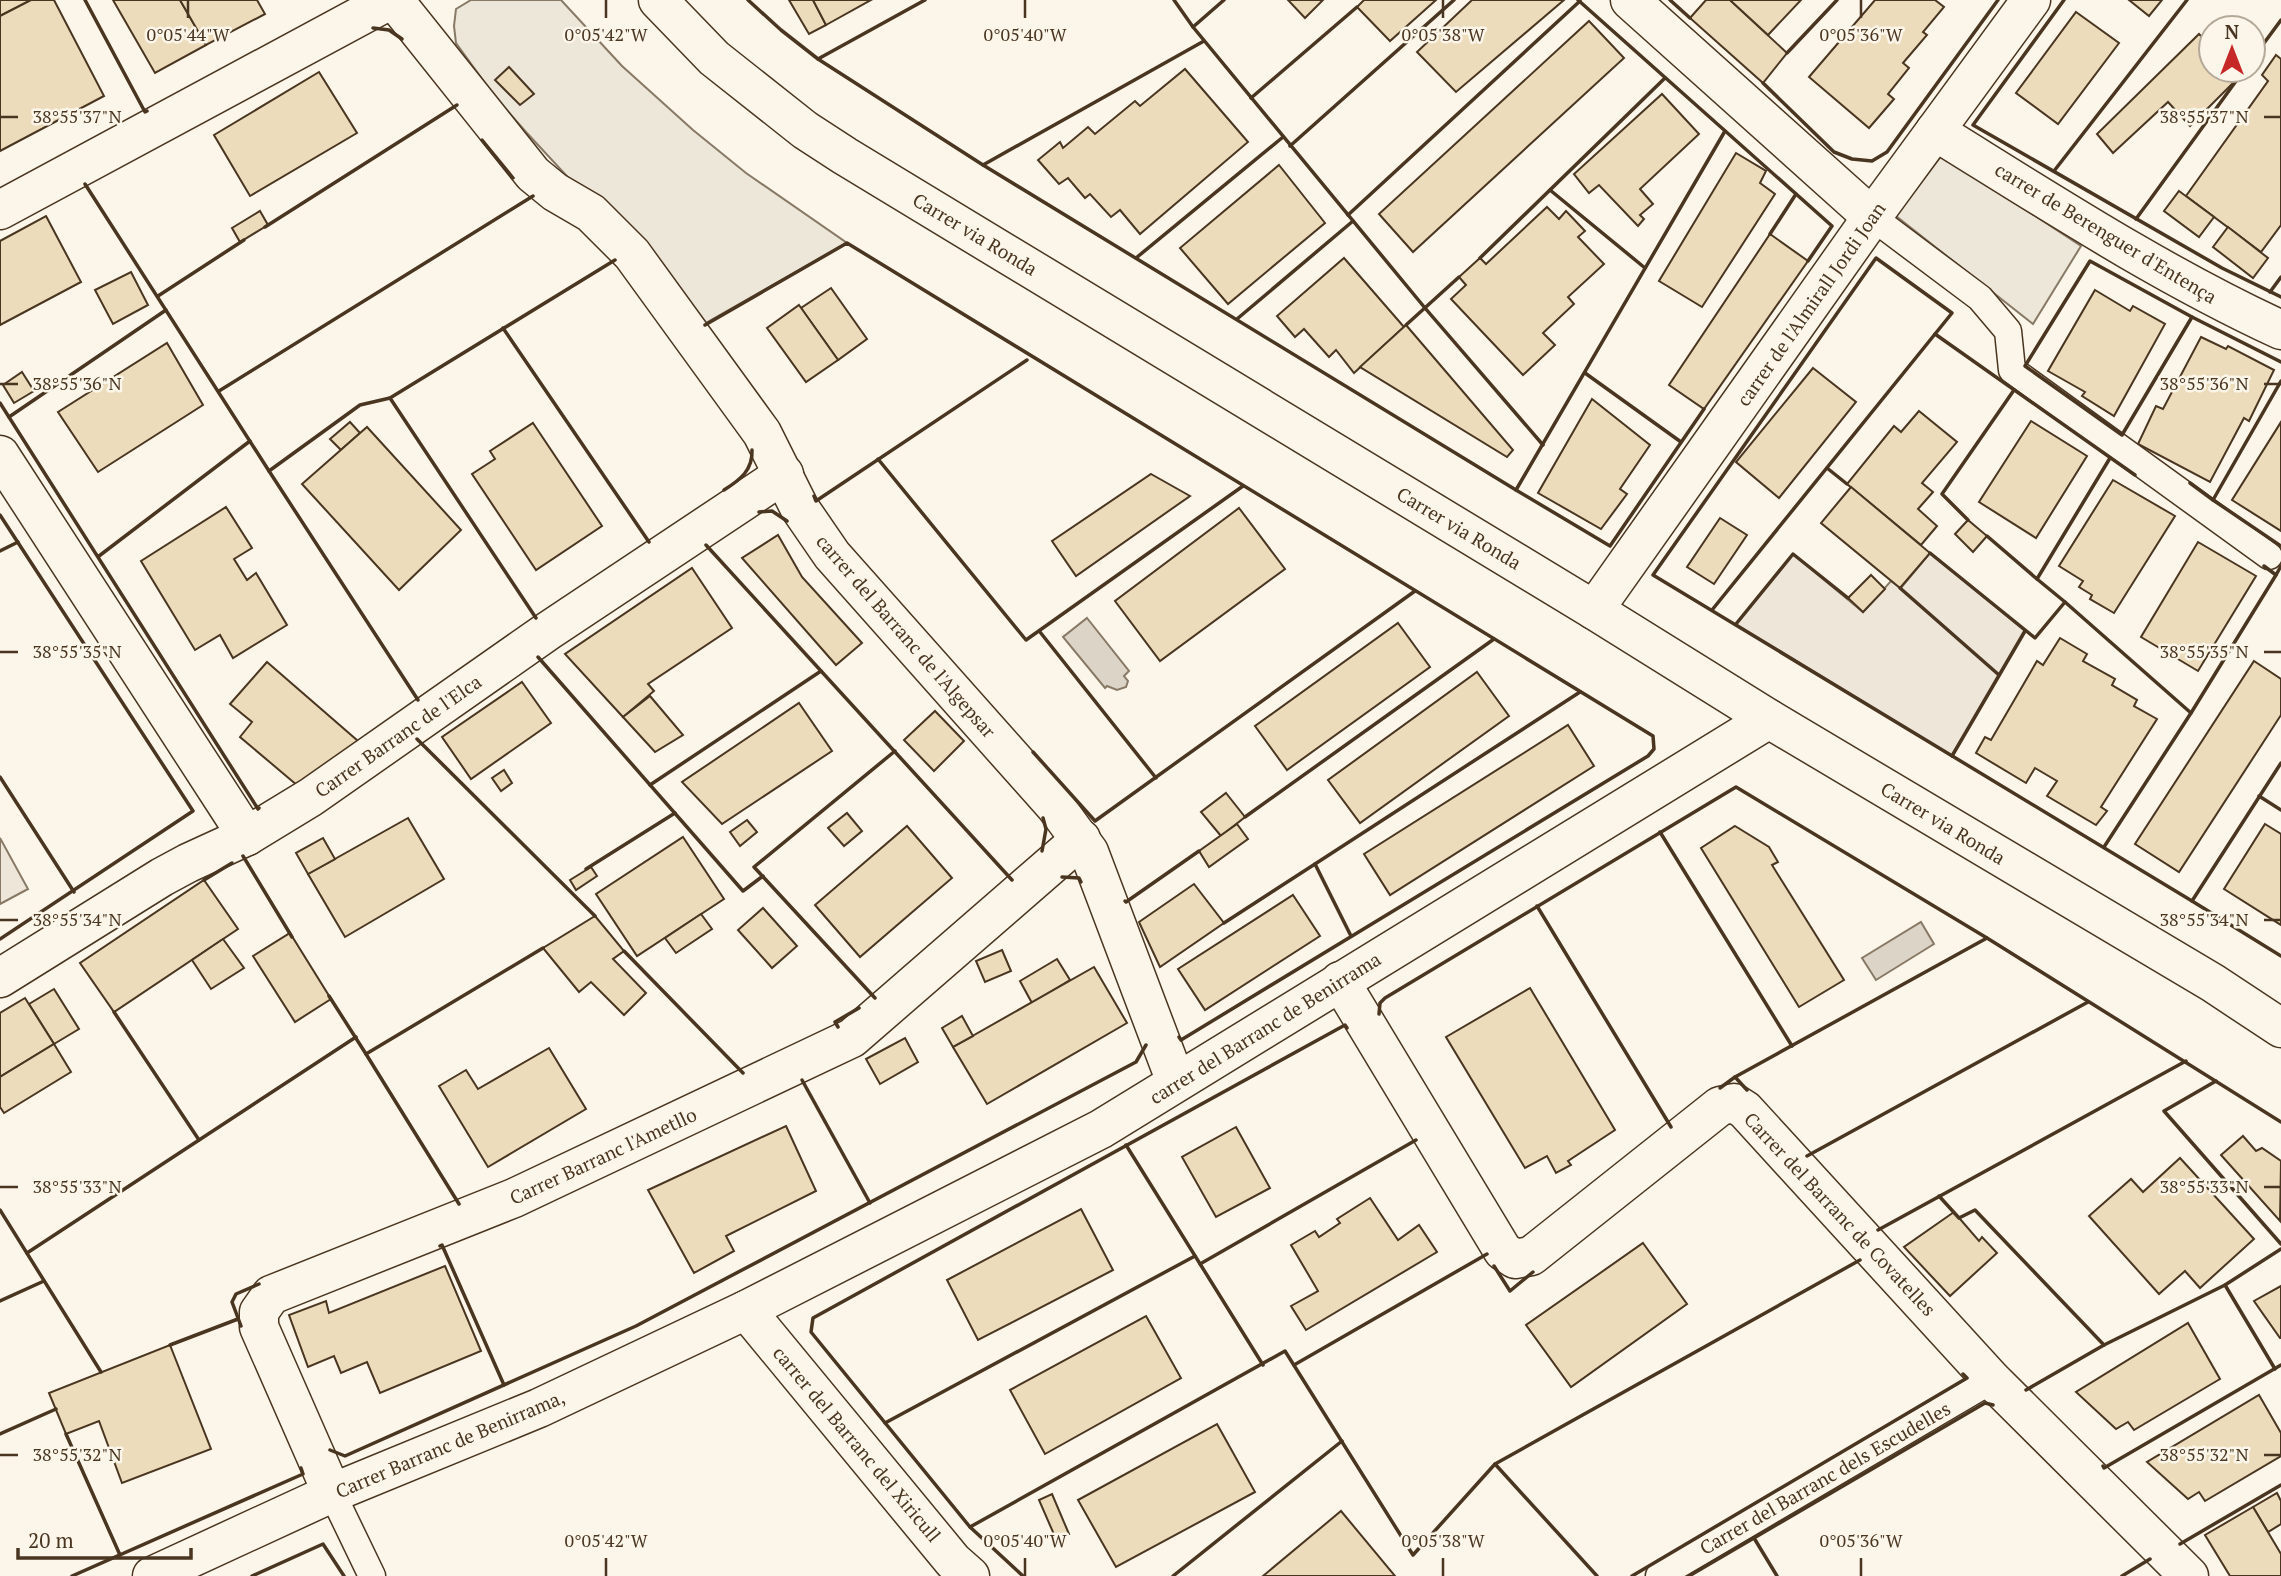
<svg xmlns="http://www.w3.org/2000/svg" width="2281" height="1576" font-family="'PT Serif',serif">
<rect width="100%" height="100%" fill="#fbf6e9"/>
<g fill="#ede6d9" stroke="#887966" stroke-width="2">
<polygon points="1930,553 2025,631 1952,756 1736,624 1793,554 1863,612 1891,581 1901,588"/>
<polygon points="0,838 28,889 0,904"/>
</g>
<g fill="#ede7d9" stroke="#887966" stroke-width="2">
<polygon points="471,0 561,0 622,66 693,130 746,173 847,243 704,324 526,132 496,98 456,43 454,26 456,9"/>
<polygon points="1942,155 2081,246 2033,324 1896,216"/>
</g>
<g fill="#dcd4c6" stroke="#887966" stroke-width="2">
<polygon points="1087,618 1129,671 1124,676 1128,681 1126,687 1117,690 1107,686 1105,688 1063,637"/>
<polygon points="1921,922 1934,944 1876,980 1862,958"/>
</g>
<g fill="#ecdcbc" stroke="#4a3520" stroke-width="2">
<polygon points="0,0 31,0 0,16"/>
<polygon points="31,0 54,0 104,96 0,151 0,16"/>
<polygon points="113,0 180,0 206,45 155,73"/>
<polygon points="180,0 257,0 265,14 206,45"/>
<polygon points="789,0 813,0 826,25 809,34"/>
<polygon points="813,0 871,0 826,25"/>
<polygon points="1288,0 1323,0 1305,18"/>
<polygon points="1364,0 1436,0 1390,41 1357,7"/>
<polygon points="1472,0 1564,0 1456,92 1417,52"/>
<polygon points="1706,0 1730,0 1787,53 1763,83 1690,18"/>
<polygon points="1730,0 1801,0 1768,35"/>
<polygon points="1875,0 1935,0 1944,7 1923,32 1927,35 1903,63 1909,68 1888,94 1894,99 1869,128 1809,77"/>
<polygon points="2129,0 2162,0 2149,16"/>
<polygon points="2076,12 2119,43 2058,124 2016,93"/>
<polygon points="1589,21 1624,58 1413,252 1379,214"/>
<polygon points="2199,34 2211,46 2211,70 2236,70 2241,75 2190,126 2168,102 2113,153 2097,134"/>
<polygon points="2276,55 2281,59 2281,225 2261,252 2186,196 2268,81 2262,75"/>
<polygon points="509,67 534,94 520,105 495,80"/>
<polygon points="1185,69 1248,142 1140,234 1120,210 1111,217 1090,194 1085,198 1068,178 1059,184 1038,160 1060,142 1063,148 1088,127 1095,134 1135,101 1140,106"/>
<polygon points="319,72 357,133 250,196 214,135"/>
<polygon points="1662,94 1699,134 1640,189 1653,204 1640,215 1644,219 1638,226 1599,185 1589,193 1574,174"/>
<polygon points="1736,153 1766,171 1760,183 1775,194 1702,307 1659,281"/>
<polygon points="1279,165 1325,223 1228,304 1180,248"/>
<polygon points="2179,191 2214,217 2199,237 2164,211"/>
<polygon points="1547,207 1559,219 1566,211 1585,231 1578,237 1604,264 1568,297 1574,304 1543,333 1555,345 1523,375 1451,299 1466,285 1459,277 1480,258 1486,264"/>
<polygon points="260,211 268,225 240,242 232,228"/>
<polygon points="46,216 81,282 0,325 0,241"/>
<polygon points="2228,227 2268,258 2253,278 2213,247"/>
<polygon points="1770,234 1808,261 1704,409 1669,385"/>
<polygon points="1344,258 1404,327 1354,373 1336,350 1329,357 1304,329 1295,337 1277,316"/>
<polygon points="131,272 148,305 113,324 95,290"/>
<polygon points="831,288 867,339 838,360 801,308"/>
<polygon points="2095,290 2130,311 2133,306 2165,324 2114,416 2082,396 2085,392 2048,371"/>
<polygon points="799,305 838,360 806,382 767,328"/>
<polygon points="1406,325 1513,450 1507,457 1360,367"/>
<polygon points="2201,337 2226,349 2228,346 2274,370 2249,421 2244,418 2210,482 2138,444 2156,406 2163,409"/>
<polygon points="167,343 203,405 98,472 58,412"/>
<polygon points="1813,368 1856,402 1779,498 1736,462"/>
<polygon points="22,372 34,391 14,403 3,385"/>
<polygon points="1592,399 1650,445 1620,489 1627,494 1601,529 1538,493"/>
<polygon points="1919,411 1957,442 1922,483 1933,492 1918,509 1937,526 1921,545 1847,484 1894,426 1901,432"/>
<polygon points="2031,421 2087,456 2036,538 1979,502"/>
<polygon points="350,422 360,433 341,450 330,439"/>
<polygon points="2281,422 2281,531 2232,500"/>
<polygon points="533,423 602,526 536,570 472,474 495,459 490,451"/>
<polygon points="367,427 461,530 399,590 302,484"/>
<polygon points="1151,474 1190,496 1076,576 1052,541"/>
<polygon points="2113,480 2175,516 2114,613 2090,599 2092,595 2079,587 2083,581 2059,566"/>
<polygon points="1851,487 1930,553 1900,588 1821,523"/>
<polygon points="226,507 252,548 234,559 247,580 256,573 287,625 233,658 220,635 195,650 141,561"/>
<polygon points="1239,508 1285,569 1160,661 1115,601"/>
<polygon points="1720,518 1747,535 1714,584 1687,567"/>
<polygon points="1968,520 1987,536 1973,552 1955,534"/>
<polygon points="778,535 802,577 862,643 836,665 742,558"/>
<polygon points="2198,542 2256,576 2198,671 2141,637"/>
<polygon points="692,568 732,628 648,684 654,691 623,717 565,654"/>
<polygon points="1871,575 1885,589 1863,612 1848,598"/>
<polygon points="1398,623 1430,667 1287,770 1255,726"/>
<polygon points="2060,638 2087,654 2083,661 2115,679 2112,685 2137,700 2134,706 2157,719 2101,807 2107,811 2096,825 2047,796 2057,781 2035,768 2026,783 1976,753 1985,737 1991,740 2037,661 2043,665"/>
<polygon points="2254,661 2281,679 2281,715 2179,872 2135,844"/>
<polygon points="267,662 358,741 298,786 240,737 252,722 230,704"/>
<polygon points="1477,672 1509,716 1360,823 1328,780"/>
<polygon points="522,682 551,723 471,779 442,737"/>
<polygon points="650,696 683,735 655,752 623,717"/>
<polygon points="799,703 832,751 722,824 682,782"/>
<polygon points="935,711 964,741 934,771 904,740"/>
<polygon points="1568,725 1594,766 1390,895 1364,854"/>
<polygon points="504,770 512,783 501,791 492,778"/>
<polygon points="1226,793 1245,817 1221,836 1201,812"/>
<polygon points="847,813 862,831 844,846 828,828"/>
<polygon points="408,818 444,879 345,937 308,874"/>
<polygon points="747,820 757,832 740,846 730,832"/>
<polygon points="1237,824 1248,839 1209,867 1199,851"/>
<polygon points="2265,824 2281,834 2281,925 2224,889"/>
<polygon points="907,826 952,878 860,957 815,905"/>
<polygon points="1735,826 1769,847 1778,862 1772,865 1844,980 1799,1007 1701,848"/>
<polygon points="683,837 724,899 637,956 596,894"/>
<polygon points="323,838 335,859 308,874 296,853"/>
<polygon points="591,867 597,876 576,890 570,880"/>
<polygon points="204,880 238,929 114,1012 80,963"/>
<polygon points="1194,884 1224,923 1160,967 1139,922"/>
<polygon points="1293,895 1320,936 1205,1010 1178,969"/>
<polygon points="763,908 797,946 772,968 738,930"/>
<polygon points="701,914 712,929 676,953 665,938"/>
<polygon points="595,916 624,951 613,959 646,993 624,1015 591,982 579,992 543,948"/>
<polygon points="290,933 331,999 295,1022 253,956"/>
<polygon points="223,939 244,968 211,989 192,960"/>
<polygon points="1002,950 1011,971 985,982 976,961"/>
<polygon points="1057,959 1070,980 1032,1003 1020,981"/>
<polygon points="1094,967 1127,1023 987,1104 953,1047"/>
<polygon points="1530,988 1615,1130 1568,1161 1571,1165 1556,1173 1547,1156 1525,1168 1446,1037"/>
<polygon points="54,989 79,1029 54,1044 29,1004"/>
<polygon points="25,998 54,1044 0,1077 0,1013"/>
<polygon points="962,1016 973,1036 953,1047 942,1028"/>
<polygon points="905,1038 918,1062 880,1084 866,1059"/>
<polygon points="54,1044 71,1072 4,1113 0,1107 0,1077"/>
<polygon points="549,1048 586,1109 488,1167 439,1086 466,1070 478,1089"/>
<polygon points="786,1126 816,1191 726,1236 734,1251 694,1273 648,1190"/>
<polygon points="1236,1127 1270,1188 1216,1217 1182,1157"/>
<polygon points="2243,1136 2256,1151 2262,1148 2281,1161 2280,1221 2221,1155"/>
<polygon points="2180,1158 2254,1239 2200,1288 2185,1271 2159,1294 2089,1216 2131,1179 2143,1192"/>
<polygon points="1370,1198 1398,1240 1419,1225 1437,1252 1306,1330 1291,1306 1318,1291 1291,1245 1315,1231 1319,1237 1340,1223 1337,1219"/>
<polygon points="1081,1209 1113,1270 978,1340 947,1280"/>
<polygon points="1954,1212 1979,1241 1982,1237 1997,1253 1950,1296 1904,1247"/>
<polygon points="1643,1243 1687,1304 1571,1387 1526,1325"/>
<polygon points="445,1266 481,1351 380,1393 367,1362 341,1373 334,1356 308,1367 289,1315 326,1301 329,1313"/>
<polygon points="2281,1286 2281,1338 2280,1338 2254,1301"/>
<polygon points="1146,1316 1181,1378 1045,1454 1010,1390"/>
<polygon points="2188,1323 2220,1379 2134,1430 2128,1422 2116,1429 2076,1392"/>
<polygon points="170,1345 211,1449 122,1483 99,1421 66,1434 49,1393"/>
<polygon points="2259,1395 2281,1433 2281,1456 2205,1501 2199,1492 2188,1499 2147,1462"/>
<polygon points="1217,1424 1255,1492 1116,1567 1078,1500"/>
<polygon points="2277,1493 2281,1501 2281,1524 2268,1532 2253,1507"/>
<polygon points="1052,1494 1069,1534 1056,1539 1039,1500"/>
<polygon points="2253,1507 2281,1554 2281,1576 2230,1576 2205,1535"/>
<polygon points="1341,1511 1395,1576 1263,1576"/>
</g>
<g fill="none" stroke-linecap="round" stroke-linejoin="round">
<g stroke="#4a3520" stroke-width="29">
<g id="service">
<polyline points="1872,217 1980,298 2008,331 2012,370 2269,556"/>
<polyline points="332,1493 372,1576"/>
<polyline points="1659,1576 1992,1380"/>
</g>
</g>
<g stroke="#4a3520" stroke-width="41">
<g id="minor">
<polyline points="394,0 533,174 555,192 591,213 632,254 762,433 799,507 832,555 1056,807 1089,852 1176,1082"/>
<polyline points="658,0 714,58 805,130 845,156 1594,610 1769,719 2213,983 2281,1028"/>
<polyline points="1630,0 1872,217"/>
<path d="M 1935,131 C 2048,201 2160,274 2281,330"/>
<polyline points="0,210 390,0"/>
<polyline points="0,455 247,836"/>
<polyline points="1594,610 1872,217 2031,0"/>
<polyline points="0,978 162,877 188,863 247,836 311,797 548,631 784,474"/>
<polyline points="1340,981 1503,1251 1515,1259 1531,1256 1720,1106 1734,1103 1745,1110 1992,1380 2189,1576"/>
<polyline points="746,1310 953,1561 970,1576"/>
<polyline points="332,1493 259,1327 259,1312 271,1295 514,1198 852,1038 1081,839"/>
<polyline points="152,1576 332,1493 539,1408 746,1310 1101,1129 1769,719"/>
</g>
</g>
<use href="#service" stroke="#fbf6e9" stroke-width="26"/>
<use href="#minor" stroke="#fbf6e9" stroke-width="38"/>
<g stroke="#4a3520" stroke-width="3.5">
<polyline points="85,0 145,112 147,111"/>
<polyline points="748,0 781,30 818,59 983,165 1516,490"/>
<polyline points="1174,0 1193,27 1224,0"/>
<polyline points="1578,0 1832,226 1808,261"/>
<polyline points="1670,0 1690,18"/>
<polyline points="2064,0 1973,125 2222,268 2281,297"/>
<polyline points="1193,27 1425,308 1543,445"/>
<polyline points="373,28 389,30 402,39"/>
<polyline points="1787,53 1837,0"/>
<polyline points="2253,58 2281,20"/>
<polyline points="818,59 925,0"/>
<polyline points="1763,83 1834,152 1852,159 1872,161 1887,152 1998,0"/>
<polyline points="1251,98 1357,7"/>
<polyline points="482,140 513,178"/>
<polyline points="1290,146 1454,0"/>
<polyline points="983,165 1204,41"/>
<polyline points="2054,171 2187,0"/>
<polyline points="85,184 269,471"/>
<polyline points="1550,190 1645,268"/>
<polyline points="1348,215 1580,1"/>
<polyline points="2136,219 2244,70"/>
<polyline points="265,227 457,105"/>
<polyline points="1770,234 1796,194"/>
<polyline points="1136,258 1283,137"/>
<polyline points="1480,258 1665,78"/>
<polygon points="2090,261 2192,317 2122,435 2025,366"/>
<polyline points="2270,292 2281,277"/>
<polyline points="158,296 244,240"/>
<polyline points="2192,317 2281,362"/>
<polyline points="1237,319 1353,221"/>
<polyline points="705,325 847,243 1653,736 1654,749 1648,756 1181,1040 1179,1037"/>
<polyline points="1406,325 1459,277"/>
<polyline points="503,328 649,542"/>
<polyline points="1935,334 2135,475"/>
<polyline points="1585,373 1681,442"/>
<polyline points="219,391 533,196"/>
<polyline points="390,398 360,405 269,471 418,700"/>
<polyline points="0,403 258,809 259,808"/>
<polyline points="1704,409 1610,546 1516,490 1725,131"/>
<polyline points="9,417 166,310"/>
<polyline points="878,459 1026,640 1243,486"/>
<polyline points="1827,468 1847,484"/>
<polyline points="2190,483 2213,500 2281,381"/>
<path d="M 724,490 C 740,480 753,470 752,450"/>
<polyline points="814,496 816,501 1027,360"/>
<polyline points="2213,500 2281,546"/>
<polyline points="759,512 772,511 787,521"/>
<polyline points="0,515 193,811 0,939"/>
<polyline points="1968,520 1942,494 2014,390"/>
<polyline points="1987,536 2037,579 2110,458"/>
<polyline points="706,545 1012,880"/>
<polyline points="0,551 18,542"/>
<polyline points="1930,553 2035,638 2065,602 2037,579"/>
<polyline points="99,556 250,441"/>
<polyline points="2264,566 2276,575 2281,566"/>
<polyline points="1900,588 1999,675"/>
<polyline points="2065,602 2191,713"/>
<polyline points="1712,610 1952,313 1876,258 1653,575 2192,901 2281,763"/>
<polyline points="536,618 390,398 615,260"/>
<polyline points="1736,624 1793,554 1848,598"/>
<polyline points="1040,632 1156,778"/>
<polyline points="538,657 743,891 763,876"/>
<polyline points="417,739 595,916"/>
<polyline points="1033,752 1095,821 1415,591"/>
<polyline points="1952,756 2025,631"/>
<polyline points="0,777 74,892"/>
<polyline points="650,785 821,671"/>
<polyline points="2259,796 2281,810"/>
<polyline points="1245,817 1494,639"/>
<polyline points="1660,832 1792,1046"/>
<polyline points="2104,847 2191,713 2276,575"/>
<polyline points="1042,851 1046,829 1043,818"/>
<polyline points="243,856 292,937"/>
<polyline points="586,869 675,813"/>
<polyline points="1062,877 1079,878 1081,882"/>
<polyline points="204,880 232,863"/>
<polyline points="1125,901 1126,902 1199,851"/>
<polyline points="2192,901 2281,956"/>
<polyline points="1537,906 1671,1127"/>
<polyline points="1224,923 1315,864"/>
<polyline points="1351,936 1315,864 1580,692"/>
<polyline points="624,951 743,1073"/>
<polyline points="329,996 366,1054"/>
<polyline points="875,998 754,867 895,751"/>
<polyline points="114,1012 199,1140"/>
<polyline points="1379,1014 1380,1003 1385,998 1736,787 1987,938 2281,1122"/>
<polyline points="838,1027 835,1022 859,1008"/>
<polyline points="802,1080 870,1203"/>
<polyline points="2216,1081 2164,1111 2281,1244"/>
<polyline points="1720,1088 1735,1077"/>
<polyline points="1747,1090 1735,1077 1987,938"/>
<polyline points="1126,1145 1263,1365"/>
<polyline points="1807,1156 2088,1002"/>
<polyline points="1939,1196 1959,1218 1975,1210 2104,1345"/>
<polyline points="459,1204 366,1054 543,948"/>
<polyline points="0,1210 101,1372"/>
<polyline points="1878,1230 2186,1061"/>
<polyline points="440,1246 442,1245 504,1385"/>
<polyline points="27,1253 356,1037"/>
<polyline points="1200,1264 1416,1140"/>
<polyline points="1494,1266 1510,1291 1533,1272"/>
<polyline points="2225,1285 2275,1369"/>
<polyline points="0,1301 44,1281"/>
<polyline points="241,1326 232,1302 236,1294 259,1284"/>
<polyline points="170,1345 238,1319"/>
<polyline points="1294,1365 1487,1254"/>
<polyline points="2026,1390 2104,1345 2225,1285 2281,1249"/>
<polyline points="885,1423 1195,1256"/>
<polyline points="0,1434 56,1409"/>
<polyline points="66,1434 120,1555"/>
<polyline points="330,1450 345,1456 636,1326 1136,1062 1146,1045"/>
<polyline points="1495,1464 1597,1576"/>
<polyline points="2103,1466 2104,1468 2281,1365"/>
<polyline points="970,1527 1285,1351 1413,1555 1495,1464 1860,1260"/>
<polyline points="2180,1544 2281,1485"/>
<polyline points="72,1576 303,1474 301,1468"/>
<polyline points="252,1576 323,1544 344,1576"/>
<polyline points="1023,1576 970,1527 811,1332 813,1318 1345,1025 1347,1028"/>
<polyline points="1173,1576 1342,1441"/>
<polyline points="1632,1576 1967,1378 1963,1374"/>
<polyline points="1689,1576 1754,1538"/>
<polyline points="1777,1576 1754,1538 1985,1403 1993,1405"/>
<polyline points="2122,1576 2150,1559"/>
</g>
</g>
<path fill="none" stroke="#4a3520" stroke-width="2.5" d="M 188,0 L 188,18M 606,0 L 606,18M 1025,0 L 1025,18M 1443,0 L 1443,18M 1861,0 L 1861,18M 0,117 L 18,117M 2264,117 L 2281,117M 0,384 L 18,384M 2264,384 L 2281,384M 0,652 L 18,652M 2264,652 L 2281,652M 0,920 L 18,920M 2264,920 L 2281,920M 0,1187 L 18,1187M 2264,1187 L 2281,1187M 0,1455 L 18,1455M 2264,1455 L 2281,1455M 606,1558 L 606,1576M 1025,1558 L 1025,1576M 1443,1558 L 1443,1576M 1861,1558 L 1861,1576"/>
<g text-anchor="middle" stroke-width="5" stroke-linejoin="round" paint-order="stroke">
<g font-size="19" fill="#4a3520" stroke="#fbf6e9">
<text transform="translate(2106 233) rotate(31)" y="7">carrer de Berenguer d'Entença</text>
<text transform="translate(975 234) rotate(31)" y="7">Carrer via Ronda</text>
<text transform="translate(1811 304) rotate(-55)" y="7">carrer de l'Almirall Jordi Joan</text>
<text transform="translate(1459 528) rotate(31)" y="7">Carrer via Ronda</text>
<text transform="translate(906 636) rotate(49)" y="7">carrer del Barranc de l'Algepsar</text>
<text transform="translate(398 736) rotate(-35)" y="7">Carrer Barranc de l'Elca</text>
<text transform="translate(1943 823) rotate(31)" y="7">Carrer via Ronda</text>
<text transform="translate(1265 1028) rotate(-32)" y="7">carrer del Barranc de Benirrama</text>
<text transform="translate(603 1156) rotate(-25)" y="7">Carrer Barranc l'Ametllo</text>
<text transform="translate(1840 1214) rotate(47)" y="7">Carrer del Barranc de Covatelles</text>
<text transform="translate(450 1444) rotate(-23)" y="7">Carrer Barranc de Benirrama,</text>
<text transform="translate(857 1444) rotate(50)" y="7">carrer del Barranc del Xiricull</text>
<text transform="translate(1825 1478) rotate(-30)" y="7">Carrer del Barranc dels Escudelles</text>
</g>
</g>
<g font-size="18" text-anchor="middle" fill="#4a3520" stroke="#fbf6e9" stroke-width="5" stroke-linejoin="round" paint-order="stroke">
<text x="188" y="41">0°05'44"W</text>
<text x="606" y="41">0°05'42"W</text>
<text x="1025" y="41">0°05'40"W</text>
<text x="1443" y="41">0°05'38"W</text>
<text x="1861" y="41">0°05'36"W</text>
<text x="77" y="123">38°55'37"N</text>
<text x="2204" y="123">38°55'37"N</text>
<text x="77" y="390">38°55'36"N</text>
<text x="2204" y="390">38°55'36"N</text>
<text x="77" y="658">38°55'35"N</text>
<text x="2204" y="658">38°55'35"N</text>
<text x="77" y="926">38°55'34"N</text>
<text x="2204" y="926">38°55'34"N</text>
<text x="77" y="1193">38°55'33"N</text>
<text x="2204" y="1193">38°55'33"N</text>
<text x="77" y="1461">38°55'32"N</text>
<text x="2204" y="1461">38°55'32"N</text>
<text x="606" y="1547">0°05'42"W</text>
<text x="1025" y="1547">0°05'40"W</text>
<text x="1443" y="1547">0°05'38"W</text>
<text x="1861" y="1547">0°05'36"W</text>
</g>
<g transform="translate(2232 49)"><circle r="33" fill="#fbf6e9" stroke="#b4a999" stroke-width="2"/>
<path d="M0-5L12 26L0 18L-12 26Z" fill="#c62828"/>
<text y="-10" font-size="19" font-weight="bold" text-anchor="middle" fill="#4a3520">N</text>
</g>
<path d="M18 1548v10h173v-10" fill="none" stroke="#4a3520" stroke-width="3.5"/>
<text x="28" y="1548" font-size="21" fill="#4a3520" stroke="#fbf6e9" stroke-width="5" paint-order="stroke">20 m</text>
</svg>
